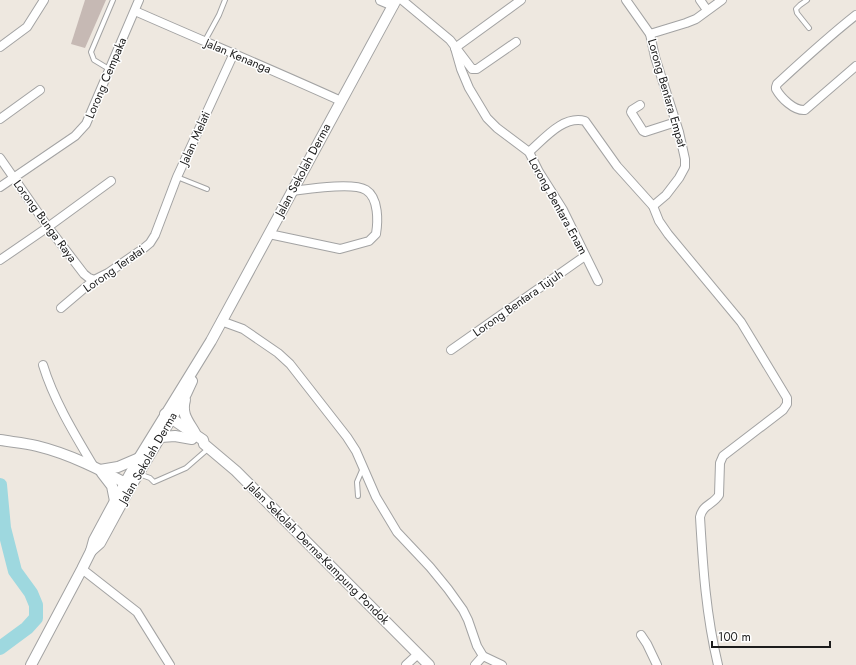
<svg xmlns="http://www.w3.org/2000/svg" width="856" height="665" font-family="Jost,sans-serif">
<rect width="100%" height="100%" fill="#eee8e0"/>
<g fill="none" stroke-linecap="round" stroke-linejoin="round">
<polyline stroke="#9ed8df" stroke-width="14" points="0,485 4,528 15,571 31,593 36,605 36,618 27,628 0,648"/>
</g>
<polygon fill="#c6b9b4" points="85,0 106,0 85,48 71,44"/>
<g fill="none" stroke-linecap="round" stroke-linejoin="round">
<g stroke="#a3a3a3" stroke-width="6">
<g id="service">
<polyline points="807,0 800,5 796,9 797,13 809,28"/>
<polyline points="206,42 207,37 219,15 225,0"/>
<polyline points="109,69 94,60 91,52 113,0"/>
<polyline points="177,177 207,189"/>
<polyline points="139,474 150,478 154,482 186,468 209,448"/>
<polyline points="358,496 357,482 363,468"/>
</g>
</g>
<g stroke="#a3a3a3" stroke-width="10">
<g id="minor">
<polyline points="402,0 450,40 472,69 477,69 516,42"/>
<polyline points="626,0 650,34 655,57 679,132 685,159 685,167 679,178 666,195 653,206"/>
<polyline points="700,0 707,10"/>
<path d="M 135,11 C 203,41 273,70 341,101"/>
<path d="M 856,15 C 828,37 803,60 777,84 L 776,87 L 776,89 C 781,98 794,111 805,110 L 856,66"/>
<polyline points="650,34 686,23 696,19 722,0"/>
<polyline points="0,47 27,27 44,0"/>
<polyline points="455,48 461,69 469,88 487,118 497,128 529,152 539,172 563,210 598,281"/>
<polyline points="455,48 521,0"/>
<polyline points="640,105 632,110 631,112 643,131 645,132 676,122"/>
<polyline points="0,119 40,90"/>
<path d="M 529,152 C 544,139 563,115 585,121 L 617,166 L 653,206 L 659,221 L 668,234 L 741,322 L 787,398 L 787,404 L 783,410 L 723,456 L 720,463 L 719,495 C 713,505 703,504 700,517 C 703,568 706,615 718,665"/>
<polyline points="0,158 48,227 84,274 89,278 94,280"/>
<polyline points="0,187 75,136 86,124 139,0"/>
<path d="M 269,234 L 340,249 L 369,241 L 376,234 C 378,222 379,198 366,190 C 353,182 308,189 292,191"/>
<polyline points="0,260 48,227 111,181"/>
<polyline points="61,308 94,280 108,273 144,248 150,243 155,235 177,177 234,53"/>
<polyline points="221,321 243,329 278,353 290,364 347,437 356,451 376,497 397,532 430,567 448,589 463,610 468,620 477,646 483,656 502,665"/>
<polyline points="451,350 585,256"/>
<path d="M 43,365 C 54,401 75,435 94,467"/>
<polyline points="82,569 137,612 170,665"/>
<polyline points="641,635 647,644 657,665"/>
<polyline points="406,665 418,654"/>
<polyline points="475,665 483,656"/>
</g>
</g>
<g stroke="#a3a3a3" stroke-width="12">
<g id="tertiary">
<polyline points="381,0 393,5"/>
<path d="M 185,400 C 181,414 188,421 195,433"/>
<polyline points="165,414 203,440 204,444 236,471 429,665"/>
<polyline points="161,437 175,436 192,439"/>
<path d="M 0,440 C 12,442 25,443 37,446 C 70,454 101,470 131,486"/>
<polyline points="100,470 118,467 139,458"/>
<polyline points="102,473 112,486 115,501"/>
<polyline points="91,551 100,543 131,486 186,394 192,381"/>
<polyline points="31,665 82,569 91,551 94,540 115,501 139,458 211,341 396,0"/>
</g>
</g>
<use href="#service" stroke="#fff" stroke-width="4"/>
<use href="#minor" stroke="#fff" stroke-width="8"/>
<use href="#tertiary" stroke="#fff" stroke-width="10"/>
</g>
<g text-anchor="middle" stroke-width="3" stroke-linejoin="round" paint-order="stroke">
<g font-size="12" fill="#1c1c1c" stroke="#fff">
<text transform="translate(238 56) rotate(23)" y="4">Jalan Kenanga</text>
<text transform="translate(106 78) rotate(-67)" y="4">Lorong Cempaka</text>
<text transform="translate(667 93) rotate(74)" y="4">Lorong Bentara Empat</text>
<text transform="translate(195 138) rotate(-66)" y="4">Jalan Melati</text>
<text transform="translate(303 170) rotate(-62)" y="4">Jalan Sekolah Derma</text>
<text transform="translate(558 206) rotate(61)" y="4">Lorong Bentara Enam</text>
<text transform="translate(45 221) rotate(54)" y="4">Lorong Bunga Raya</text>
<text transform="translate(114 269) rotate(-35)" y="4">Lorong Teratai</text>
<text transform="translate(518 303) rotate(-35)" y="4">Lorong Bentara Tujuh</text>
<text transform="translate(148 458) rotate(-60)" y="4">Jalan Sekolah Derma</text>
<text transform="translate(318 553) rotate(45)" y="4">Jalan Sekolah Derma-Kampung Pondok</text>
</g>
</g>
<path d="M712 641v6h118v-6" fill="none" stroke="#1c1c1c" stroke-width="2"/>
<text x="718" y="641" font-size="12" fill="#1c1c1c" stroke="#ffffff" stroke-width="3" paint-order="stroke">100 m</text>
</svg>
